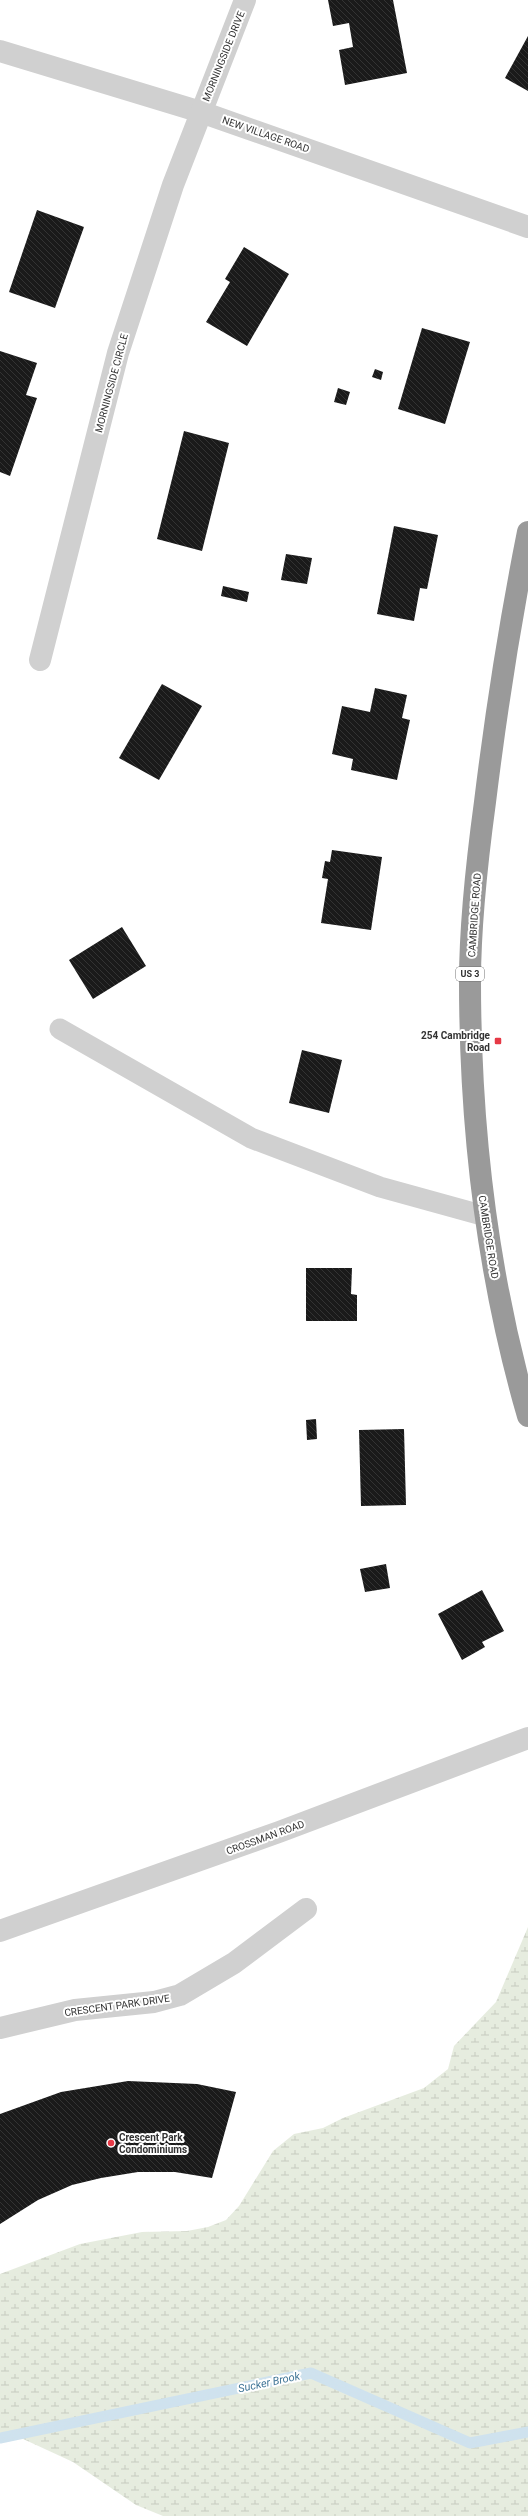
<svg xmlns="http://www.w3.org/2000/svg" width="528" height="2516" font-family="Roboto,sans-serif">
<defs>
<pattern id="wetland-marsh" width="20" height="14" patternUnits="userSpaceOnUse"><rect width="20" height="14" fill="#e6ecdf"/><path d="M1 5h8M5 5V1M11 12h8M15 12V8" fill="none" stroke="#c6cbc0"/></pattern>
<pattern id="building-back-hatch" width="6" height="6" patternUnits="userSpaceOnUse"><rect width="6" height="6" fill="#1a1a1a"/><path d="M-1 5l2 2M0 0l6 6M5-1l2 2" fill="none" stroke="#333"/></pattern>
</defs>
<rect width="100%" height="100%" fill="#fff"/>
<polygon fill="url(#wetland-marsh)" points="528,1927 528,2516 163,2516 136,2505 73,2462 21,2438 0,2437 0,2274 80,2244 142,2232 187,2231 208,2227 226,2220 239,2206 273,2151 294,2134 323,2128 343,2118 424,2088 448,2069 454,2046 496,2002"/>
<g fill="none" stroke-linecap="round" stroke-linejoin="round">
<polyline stroke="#cfe2ee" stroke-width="11" points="0,2438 311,2373 470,2443 528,2432"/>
</g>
<g fill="url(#building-back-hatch)">
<polygon points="328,0 393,0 407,73 345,85 339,50 353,47 349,23 333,26"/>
<polygon points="528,36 528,91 505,78"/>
<polygon points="37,210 84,227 55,308 9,292"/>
<polygon points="244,247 289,274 247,346 206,322 230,282 225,279"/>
<polygon points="422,328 470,342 445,424 398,409"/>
<polygon points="0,351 37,363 26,395 37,398 10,476 0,472"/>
<polygon points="375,369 383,372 381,380 372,377"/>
<polygon points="338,388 350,392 346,405 334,402"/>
<polygon points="184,431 229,443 202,551 157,539"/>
<polygon points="394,526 438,535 427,589 420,588 414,621 377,614"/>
<polygon points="286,554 312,558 307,584 281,580"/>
<polygon points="223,586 249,592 247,602 221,596"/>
<polygon points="162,684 202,706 159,780 119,758"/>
<polygon points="375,688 407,695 402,718 410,720 397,780 351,770 353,759 332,754 342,706 370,712"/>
<polygon points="332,850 382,857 371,930 321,923 328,879 322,878 325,861 330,862"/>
<polygon points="122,927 146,966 93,999 69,960"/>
<polygon points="302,1050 342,1060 329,1113 289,1103"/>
<polygon points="306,1268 352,1268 351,1294 357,1295 357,1321 306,1321"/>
<polygon points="316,1419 317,1439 307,1440 306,1420"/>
<polygon points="404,1429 406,1505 361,1506 359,1430"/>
<polygon points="386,1564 390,1588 365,1592 360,1569"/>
<polygon points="482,1590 504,1631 482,1642 485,1647 462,1660 438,1614"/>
<polygon points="128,2081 197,2084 236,2092 212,2178 175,2172 138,2172 101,2178 72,2185 38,2200 0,2224 0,2114 61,2092"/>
</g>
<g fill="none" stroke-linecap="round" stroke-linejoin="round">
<polyline stroke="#d0d0d0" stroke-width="21" points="60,1029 251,1138 380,1187 485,1216"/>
<g stroke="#d0d0d0" stroke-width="22">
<polyline points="0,51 201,112 528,227"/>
<polyline points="40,660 118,353 173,185 245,0"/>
<polyline points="0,1931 279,1832 528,1738"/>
<polyline points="0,2028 75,2010 154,2002 180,1995 234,1963 306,1909"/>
</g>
<path stroke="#9a9a9a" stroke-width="22" d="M 528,532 C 510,622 496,712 485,802 C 477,861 470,921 470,981 C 470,1128 487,1275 528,1416"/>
</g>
<g fill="#e63946" stroke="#fff" stroke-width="1.5">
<rect x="494" y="1037" width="8" height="8" rx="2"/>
<circle cx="111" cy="2143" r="4"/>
</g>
<g text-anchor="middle" stroke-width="4" stroke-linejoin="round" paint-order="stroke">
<rect fill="#fff" stroke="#707070" stroke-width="1" x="456" y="967" width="28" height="14" rx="3"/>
<g font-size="9" font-weight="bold" fill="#333">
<text x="470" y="977">US 3</text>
</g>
<g font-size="10" fill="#333" stroke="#fff">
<text transform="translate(223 56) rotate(-68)" y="4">MORNINGSIDE DRIVE</text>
<text transform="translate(266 134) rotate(19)" y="4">NEW VILLAGE ROAD</text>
<text transform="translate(111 383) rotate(-75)" y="4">MORNINGSIDE CIRCLE</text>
<text transform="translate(474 915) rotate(-86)" y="4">CAMBRIDGE ROAD</text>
<text transform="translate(489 1237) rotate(81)" y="4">CAMBRIDGE ROAD</text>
<text transform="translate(265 1837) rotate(-20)" y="4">CROSSMAN ROAD</text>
<text transform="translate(117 2005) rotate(-8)" y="4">CRESCENT PARK DRIVE</text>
</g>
<g font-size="10" font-weight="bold" fill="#333" stroke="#fff" text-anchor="end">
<text x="490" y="1039">254 Cambridge<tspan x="490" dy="12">Road</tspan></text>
<text x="119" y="2141" text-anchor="start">Crescent Park<tspan x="119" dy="12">Condominiums</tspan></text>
</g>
<g font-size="11" font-style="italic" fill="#3f7597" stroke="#fff">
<text transform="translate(269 2382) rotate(-12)" y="4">Sucker Brook</text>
</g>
</g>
</svg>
